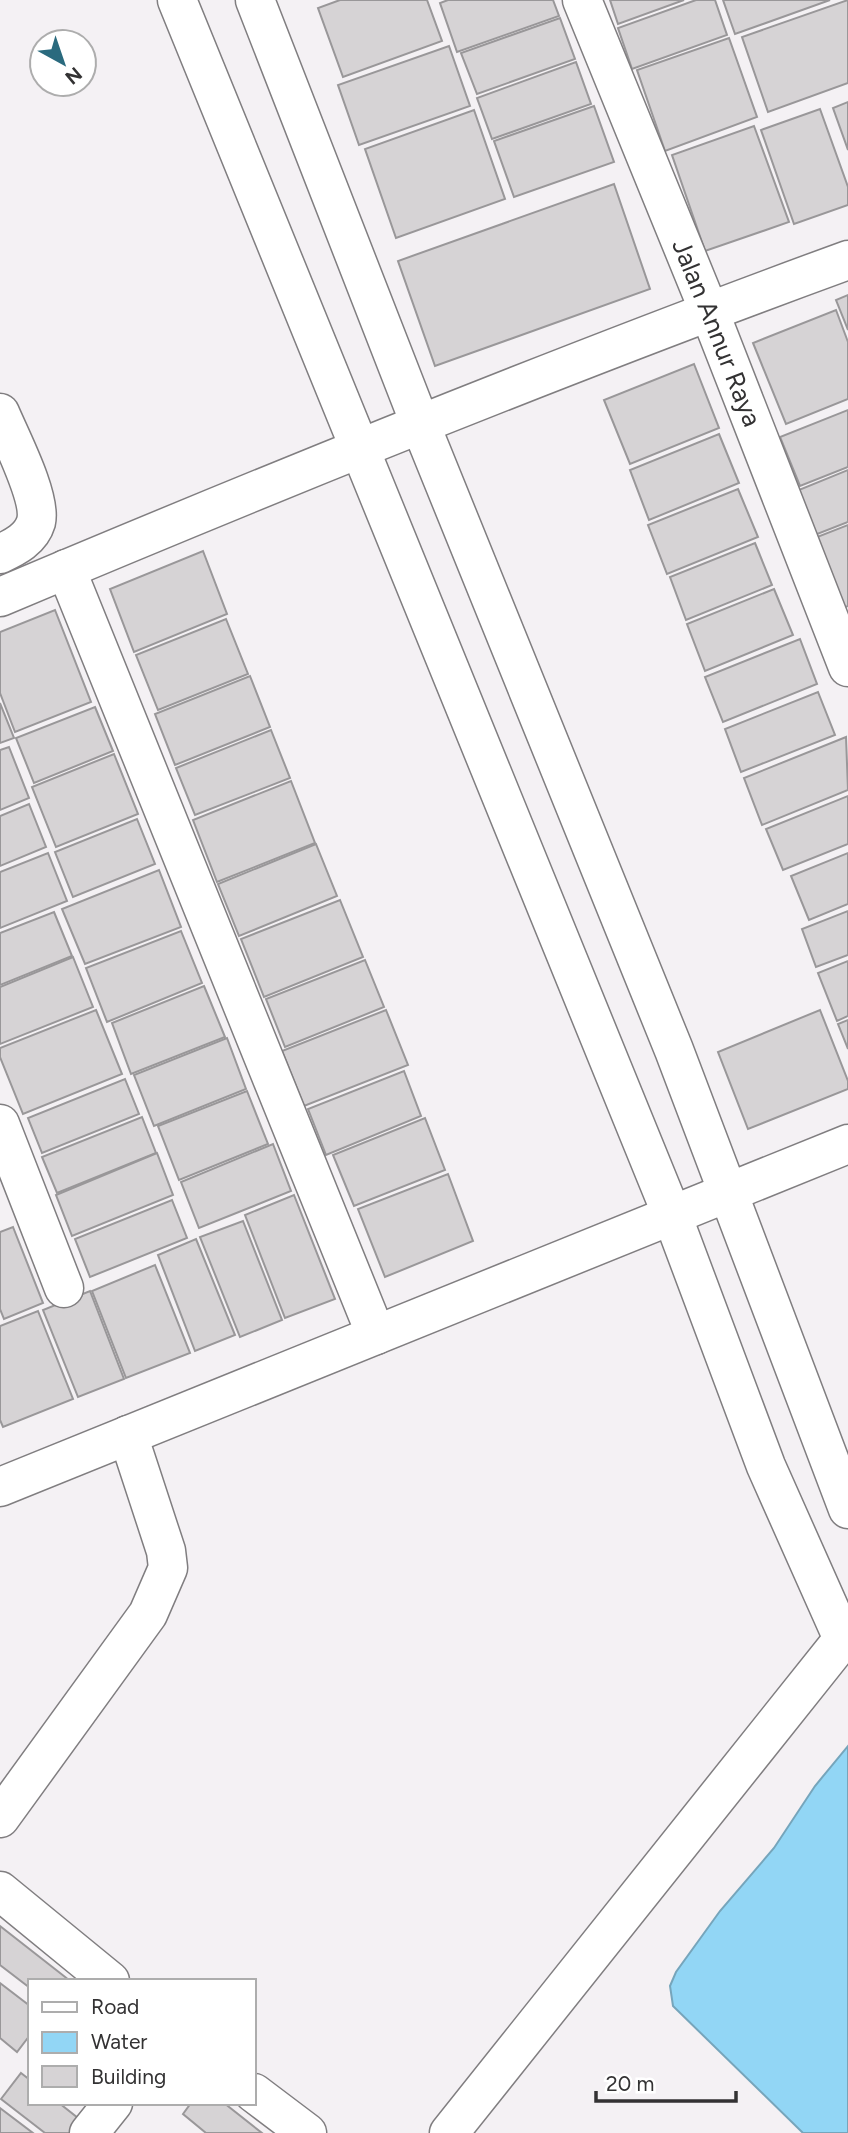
<svg xmlns="http://www.w3.org/2000/svg" width="848" height="2133" font-family="Figtree,sans-serif">
<rect width="100%" height="100%" fill="#f4f1f4"/>
<polygon fill="#92d6f5" stroke="#76a5bb" stroke-width="2" points="848,1746 848,2133 803,2133 673,2006 670,1986 676,1972 720,1911 774,1848 815,1786"/>
<g fill="#d6d3d5" stroke="#999799" stroke-width="2">
<polygon points="340,0 427,0 442,41 343,77 318,8"/>
<polygon points="448,0 553,0 559,16 457,52 440,3"/>
<polygon points="610,0 684,0 618,24"/>
<polygon points="696,0 715,0 727,35 632,69 618,28"/>
<polygon points="723,0 830,0 735,34"/>
<polygon points="848,0 848,83 768,112 742,37"/>
<polygon points="560,18 575,59 477,94 461,53"/>
<polygon points="729,38 757,117 665,151 637,70"/>
<polygon points="449,46 470,106 359,145 338,85"/>
<polygon points="576,62 591,104 492,139 477,98"/>
<polygon points="848,102 848,150 833,108"/>
<polygon points="594,106 614,162 514,197 494,141"/>
<polygon points="820,109 848,187 848,205 794,224 761,130"/>
<polygon points="474,110 505,199 396,238 365,149"/>
<polygon points="754,126 789,222 705,251 672,155"/>
<polygon points="614,184 650,289 435,366 398,261"/>
<polygon points="848,295 848,330 836,300"/>
<polygon points="836,310 848,342 848,399 786,424 753,343"/>
<polygon points="694,364 719,428 630,464 604,400"/>
<polygon points="848,410 848,467 800,486 780,437"/>
<polygon points="719,434 739,483 649,520 630,470"/>
<polygon points="848,470 848,522 807,538 789,494"/>
<polygon points="738,489 758,537 667,574 648,525"/>
<polygon points="848,525 848,606 841,609 812,539"/>
<polygon points="755,543 772,585 686,620 670,577"/>
<polygon points="203,551 227,614 134,652 110,589"/>
<polygon points="774,589 793,635 705,671 687,624"/>
<polygon points="55,610 91,702 15,732 0,693 0,632"/>
<polygon points="226,619 248,674 158,710 136,655"/>
<polygon points="800,639 817,684 723,722 705,677"/>
<polygon points="250,676 270,727 175,765 155,714"/>
<polygon points="818,692 835,735 741,772 725,729"/>
<polygon points="0,703 14,738 0,743"/>
<polygon points="95,707 113,751 34,783 16,738"/>
<polygon points="271,730 290,778 195,815 176,768"/>
<polygon points="846,737 848,790 762,825 744,778"/>
<polygon points="9,747 29,798 0,810 0,750"/>
<polygon points="114,754 138,814 56,847 32,787"/>
<polygon points="291,781 315,843 217,882 193,820"/>
<polygon points="848,796 848,844 783,870 766,829"/>
<polygon points="29,804 46,847 0,866 0,816"/>
<polygon points="137,819 155,864 73,897 55,852"/>
<polygon points="316,844 337,896 239,936 218,884"/>
<polygon points="48,853 67,901 0,928 0,872"/>
<polygon points="848,853 848,904 809,920 791,876"/>
<polygon points="159,870 181,927 85,964 62,909"/>
<polygon points="340,900 363,957 264,997 241,939"/>
<polygon points="848,911 848,955 816,967 802,929"/>
<polygon points="54,912 72,956 0,985 0,933"/>
<polygon points="181,931 202,983 107,1022 86,968"/>
<polygon points="73,957 93,1007 0,1044 0,987"/>
<polygon points="365,960 384,1007 285,1047 266,999"/>
<polygon points="848,961 848,1016 837,1021 818,973"/>
<polygon points="204,986 225,1037 131,1074 112,1023"/>
<polygon points="96,1010 122,1074 23,1114 0,1057 0,1048"/>
<polygon points="386,1010 408,1065 304,1106 282,1051"/>
<polygon points="820,1010 848,1081 848,1089 748,1129 718,1052"/>
<polygon points="848,1020 848,1049 838,1024"/>
<polygon points="227,1038 246,1089 154,1126 134,1075"/>
<polygon points="404,1071 421,1116 326,1155 308,1109"/>
<polygon points="125,1079 139,1114 42,1153 28,1118"/>
<polygon points="247,1091 268,1144 179,1180 158,1126"/>
<polygon points="142,1117 156,1153 57,1193 42,1157"/>
<polygon points="425,1118 445,1170 354,1206 333,1155"/>
<polygon points="273,1144 291,1191 199,1228 181,1182"/>
<polygon points="157,1153 173,1195 72,1236 56,1195"/>
<polygon points="448,1174 473,1241 385,1277 358,1209"/>
<polygon points="294,1195 335,1299 285,1318 245,1215"/>
<polygon points="172,1200 187,1238 90,1277 75,1239"/>
<polygon points="243,1221 282,1320 240,1337 200,1237"/>
<polygon points="13,1227 43,1303 4,1319 0,1309 0,1232"/>
<polygon points="196,1239 235,1335 195,1351 158,1255"/>
<polygon points="155,1265 190,1353 126,1378 92,1291"/>
<polygon points="90,1291 124,1379 78,1397 43,1310"/>
<polygon points="38,1311 73,1399 3,1427 0,1420 0,1326"/>
<polygon points="0,1926 69,1980 30,1981 30,1988 0,1965"/>
<polygon points="0,1983 30,2006 30,2035 17,2052 0,2038"/>
<polygon points="21,2073 30,2080 30,2103 59,2103 83,2122 74,2133 45,2133 1,2099"/>
<polygon points="191,2103 224,2103 262,2133 206,2133 183,2114"/>
<polygon points="0,2108 33,2133 0,2133"/>
</g>
<g fill="none" stroke-linecap="round" stroke-linejoin="round">
<g stroke="#807e80" stroke-width="41">
<g id="minor">
<polyline points="177,0 672,1215 766,1466 843,1639"/>
<polyline points="255,0 421,426 674,1050 848,1509"/>
<path id="s1" d="M 582,0 L 709,311 L 848,667"/>
<path d="M 0,413 C 10,437 42,498 36,522 C 31,539 15,547 0,554"/>
<polyline points="66,569 376,1335"/>
<path d="M 0,597 C 280,479 563,364 848,260"/>
<polyline points="0,1124 64,1288"/>
<polyline points="0,1487 848,1144"/>
<polyline points="0,1818 148,1614 168,1568 166,1551 128,1435"/>
<polyline points="0,1891 110,1981"/>
<polyline points="254,2093 307,2133"/>
<polyline points="89,2133 113,2103"/>
<polyline points="449,2133 843,1639 848,1636"/>
</g>
</g>
<use href="#minor" stroke="#fff" stroke-width="38"/>
</g>
<g text-anchor="middle" stroke-width="5" stroke-linejoin="round" paint-order="stroke">
<g font-size="26" fill="#333233" stroke="#fff">
<text dy="9" stroke="none"><textPath href="#s1" startOffset="359">Jalan Annur Raya</textPath></text>
</g>
</g>
<rect x="28" y="1979" width="228" height="126" fill="#ffffff" stroke="#adadad" stroke-width="2"/>
<rect x="42" y="2002" width="35" height="10" fill="#ffffff" stroke="#adadad" stroke-width="2"/>
<text x="91" y="2014" font-size="21" fill="#333233">Road</text>
<rect x="42" y="2032" width="35" height="21" fill="#92d6f5" stroke="#adadad" stroke-width="2"/>
<text x="91" y="2049" font-size="21" fill="#333233">Water</text>
<rect x="42" y="2066" width="35" height="21" fill="#d6d3d5" stroke="#adadad" stroke-width="2"/>
<text x="91" y="2084" font-size="21" fill="#333233">Building</text>
<g transform="translate(63 63) rotate(140)"><circle r="33" fill="#ffffff" stroke="#adadad" stroke-width="2"/>
<path d="M0-5L12 26L0 18L-12 26Z" fill="#2a6a7e"/>
<text y="-10" font-size="19" font-weight="bold" text-anchor="middle" fill="#333233">N</text>
</g>
<path d="M596 2091v10h140v-10" fill="none" stroke="#333233" stroke-width="3.5"/>
<text x="606" y="2091" font-size="21" fill="#333233" stroke="#ffffff" stroke-width="5" paint-order="stroke">20 m</text>
</svg>
